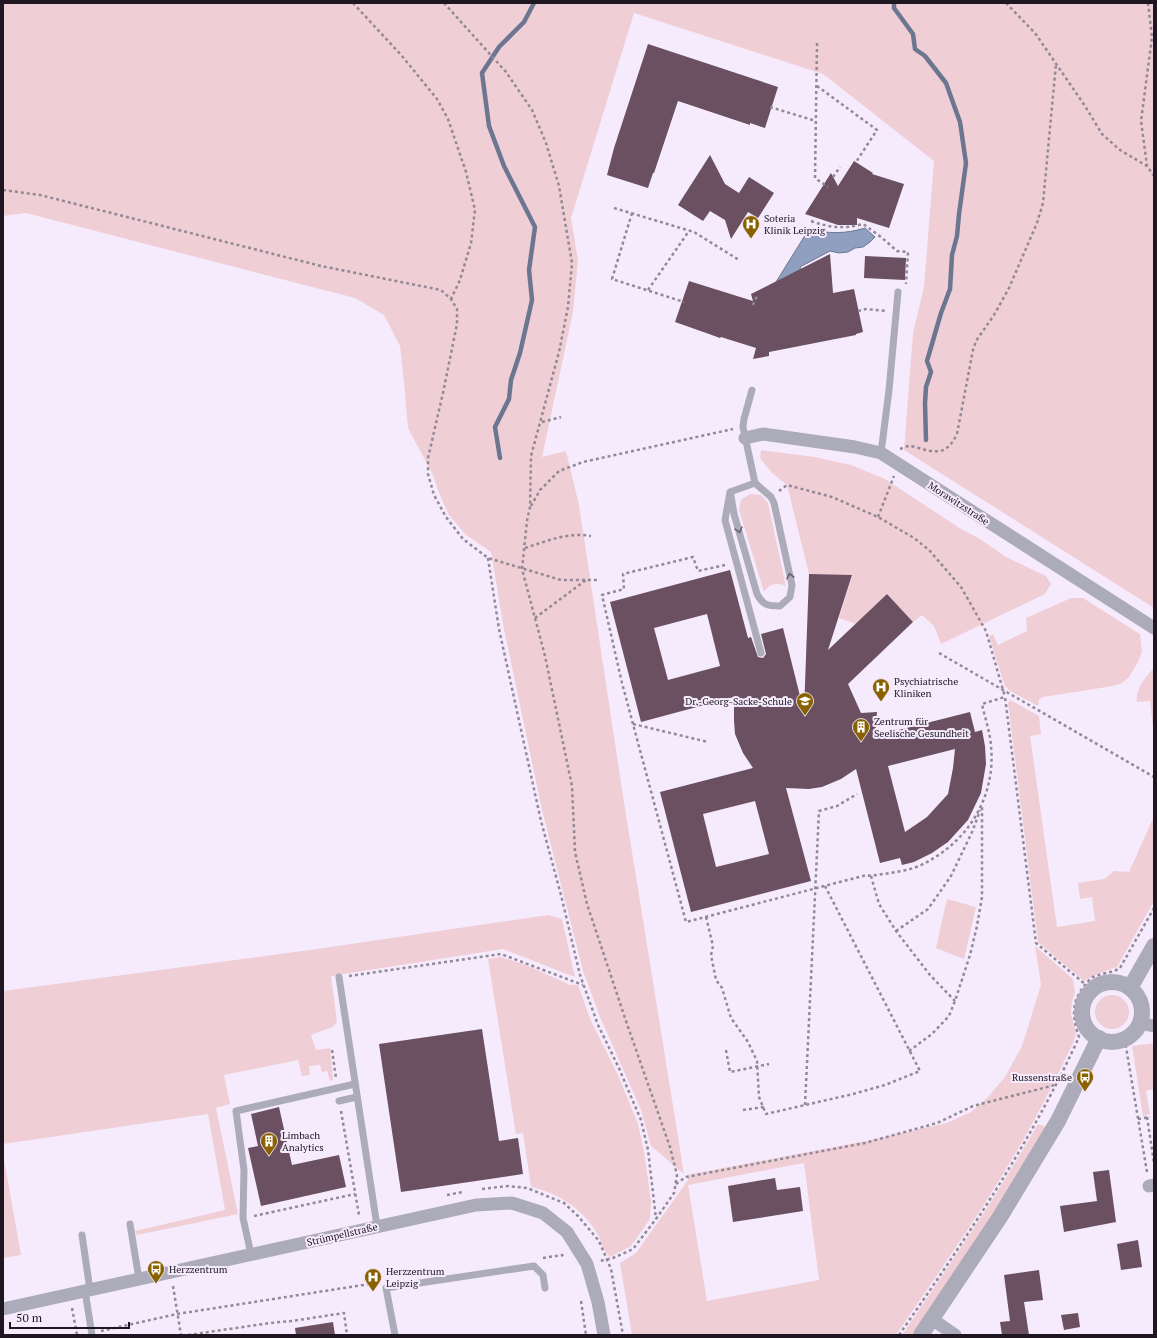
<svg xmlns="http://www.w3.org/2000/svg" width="1157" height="1338" font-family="'PT Serif',serif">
<rect width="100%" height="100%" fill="#f6ebfd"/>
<g fill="#f0ced5" fill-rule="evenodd">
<polygon points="3,3 1154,3 1154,608 904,450 913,333 924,287 934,161 823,74 634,13 571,218 578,260 573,312 542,457 566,451 579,505 623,796 684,1174 651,1146 641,1110 600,1017 583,971 542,810 504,629 491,552 466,535 449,515 439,493 433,475 408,428 404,383 400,346 384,315 355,298 26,213 3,216"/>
<polygon points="761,450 815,457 851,465 885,479 961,529 980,539 1006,557 1046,576 1051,584 1045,594 941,644 934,626 922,615 913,622 887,594 856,624 839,618 852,576 809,574 787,485 772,473 760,458"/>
<path d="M 750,494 L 761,495 L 768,503 L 786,586 C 777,582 769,584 764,592 L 739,510 L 741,500 Z"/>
<polygon points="1071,598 1083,598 1140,634 1142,652 1138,662 1129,677 1122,683 1113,686 1043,697 1039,700 1038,706 1010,691 1005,686 989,637 993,634 998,645 1027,631 1026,618"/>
<path d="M 1154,668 L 1154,737 L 1150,701 L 1137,702 C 1135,690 1146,676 1154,668 Z"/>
<polygon points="1010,700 1039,716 1041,734 1030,736 1057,927 1095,921 1092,897 1080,899 1078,883 1104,879 1114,871 1129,872 1154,816 1154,901 1117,967 1097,974 1084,981 1038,942 1008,703"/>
<polygon points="947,899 976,907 964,959 936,948"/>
<polygon points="548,915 562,919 575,977 503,949 331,976 337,1022 333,1027 311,1035 316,1050 330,1048 333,1080 330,1081 327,1071 322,1072 320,1065 309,1066 310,1075 302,1076 298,1060 224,1075 230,1104 216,1108 238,1214 137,1235 135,1231 225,1210 208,1114 3,1144 3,991 317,949"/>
<path d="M 1035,946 L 1073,979 L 1075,993 L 1072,1002 L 1071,1013 L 1076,1034 L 1073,1043 C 1060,1070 1047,1097 1033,1122 C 993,1196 943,1266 896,1335 L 632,1335 L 620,1263 L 636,1253 L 688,1180 L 687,1175 L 866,1141 L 947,1123 L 971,1112 L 988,1097 L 1005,1077 L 1022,1046 L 1041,985 ZM 804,1163 L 819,1280 L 707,1301 L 688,1185 Z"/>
<path d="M 501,957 L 526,965 L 570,985 L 578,985 L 591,1021 L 618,1075 L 638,1124 L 644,1151 L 651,1201 L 650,1219 L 631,1246 L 610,1257 C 603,1251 602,1243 598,1235 C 584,1210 559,1193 531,1187 L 523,1133 L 516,1134 L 488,959 Z"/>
<circle cx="1112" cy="1012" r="17"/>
<polygon points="1154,1043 1154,1089 1146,1091 1150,1114 1143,1116 1132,1046"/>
<path d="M 1038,1124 L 1046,1127 L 994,1213 L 912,1335 L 902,1335 C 949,1266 996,1197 1038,1124 Z"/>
<polygon points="3,1154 21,1255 3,1258"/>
</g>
<path fill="#8e9fbf" stroke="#6c7690" d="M 865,228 L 875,237 L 870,242 L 863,247 L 855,248 L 848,252 L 839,253 L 830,251 L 800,267 L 801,271 L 776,282 L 809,229 C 829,234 845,234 865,228 Z"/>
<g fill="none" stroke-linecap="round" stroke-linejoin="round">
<g stroke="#6c7690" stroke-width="4.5">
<polyline points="894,3 894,8 913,34 915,49 925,56 946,83 960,122 966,163 959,214 957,236 952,255 950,289 941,313 927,361 931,372 926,387 925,403 926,440"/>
<polyline points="500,458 495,427 509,399 511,380 520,353 532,300 529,270 535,227 504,166 489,126 482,73 499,47 524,22 534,3"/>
</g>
</g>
<g fill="#6a5061" fill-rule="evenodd">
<polygon points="648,44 778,87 765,128 750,123 750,125 678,101 654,173 653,173 648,188 607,175 614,148"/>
<polygon points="710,155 725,184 739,193 749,177 774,193 758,218 748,212 731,239 725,220 710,211 703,221 678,205"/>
<polygon points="854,161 873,173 872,174 904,184 889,228 857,218 857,225 838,225 805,214 831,173 838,186"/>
<polygon points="830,254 833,293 854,289 863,332 856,334 856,335 769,352 769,356 753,359 756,348 721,337 720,338 709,334 675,322 689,281 753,301 751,294"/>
<polygon points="865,256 906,258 905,280 864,278"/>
<path d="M 730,570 L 748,638 L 751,637 L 758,657 L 763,658 L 766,654 L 761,634 L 783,628 L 804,712 L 809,574 L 852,575 L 828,650 L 887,594 L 913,622 L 848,684 L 861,713 L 877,712 L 875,736 L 970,712 L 975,732 L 982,730 L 985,746 L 986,764 L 981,793 L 968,820 L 948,842 L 932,853 L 914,862 L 902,865 L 900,858 L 880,863 L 856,769 L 841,779 L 822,787 L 809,789 L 786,788 L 811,881 L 691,912 L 660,792 L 753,768 L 743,753 L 735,734 L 734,721 L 734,697 L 641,722 L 610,602 ZM 707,614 L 720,666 L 668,680 L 654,628 ZM 955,749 L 953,768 L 948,794 L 927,817 L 905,832 L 888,766 ZM 755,801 L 769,854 L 716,867 L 703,814 Z"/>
<polygon points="482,1029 499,1141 518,1138 523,1174 401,1192 379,1044"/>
<polygon points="279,1107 292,1165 339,1155 346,1187 261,1206 248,1148 258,1146 251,1114"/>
<polygon points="1109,1170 1116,1222 1064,1232 1060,1206 1097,1201 1093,1172"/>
<polygon points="775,1178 777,1190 800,1187 803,1211 733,1222 728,1186"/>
<polygon points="1138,1240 1142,1267 1121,1270 1117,1244"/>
<polygon points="1039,1270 1043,1300 1024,1302 1029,1335 1002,1335 1000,1322 1010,1321 1004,1275"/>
<polygon points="1078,1313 1080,1327 1064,1330 1061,1315"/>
<polygon points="333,1322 335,1335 296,1335 295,1328"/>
</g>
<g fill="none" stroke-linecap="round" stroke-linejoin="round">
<g stroke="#928997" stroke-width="2.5" stroke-dasharray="3 3" stroke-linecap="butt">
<polyline points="353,3 402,56 437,99 448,119 466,172 475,210 471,243 460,280 451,299"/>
<polyline points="444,3 506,72 532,110 546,143 559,186 572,263 568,307 559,352 531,456 530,507 527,521 522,569 545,656 572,786 575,852 587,904 627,1024 670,1147 677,1175 674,1193 656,1219 633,1249 613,1258 600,1261"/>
<polyline points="1006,3 1035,33 1085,106 1102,134 1120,150 1147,166"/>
<polyline points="1148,3 1152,37 1141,121 1147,166 1154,176"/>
<polyline points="817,43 815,178 828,187"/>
<polyline points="817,86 877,130 856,162"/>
<polyline points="770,107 816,121"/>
<polyline points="833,177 840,167"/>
<polyline points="3,190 40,195 321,266 441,290 451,299 457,309 457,324 443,393 428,458 428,474 434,495 446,517 463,539 488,558 561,580 599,580"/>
<polyline points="614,208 694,232 739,260"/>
<polyline points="632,213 612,279 684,302"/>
<path d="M 811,221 C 830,228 844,229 863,224 L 881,237 L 897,251 L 908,252 L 906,284"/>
<polyline points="648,290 689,231"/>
<polyline points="753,305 757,296"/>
<polyline points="858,311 866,309 886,311"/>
<polyline points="542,422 561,417"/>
<path d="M 900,449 C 903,448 907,446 909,446 C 913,446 918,448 922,449 C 940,454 948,452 957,434 L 973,350 L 976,341 L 994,315 L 1009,288 L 1037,223 L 1043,203 L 1056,64"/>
<polyline points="779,491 787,485 832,497 878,517 914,538 929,550 961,587 986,631 1005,697"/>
<polyline points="531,506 540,490 559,471 583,462 733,429"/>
<polyline points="878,517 894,476"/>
<path d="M 525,548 C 547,541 568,532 591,536"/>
<polyline points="488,558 499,629 541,821 561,895 580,975 598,1025 618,1066 641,1120 648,1150 656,1219"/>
<path d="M 725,565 L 698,571 L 693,557 L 623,574 L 624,589 L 602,595 L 622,683 L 686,922 L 867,875 L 871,876 C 887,873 904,872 919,866 C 967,844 996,798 991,746 C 990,732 985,718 982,704 L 1005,697 L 1036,943 L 1092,990"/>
<polyline points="535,618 586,580"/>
<polyline points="939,653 1154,777"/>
<polyline points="633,724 708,742"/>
<polyline points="871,876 879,904 896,931 930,975 955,1001"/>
<polyline points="706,917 713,946 711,955 716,980 722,988 731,1018 748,1042 757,1061 759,1097 766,1114 853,1094 885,1085 920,1071 825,886"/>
<polyline points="896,931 928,909 951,876 973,830 980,810"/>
<polyline points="349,976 501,954 583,985"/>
<polyline points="1124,1039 1126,1047 1147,1172"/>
<polyline points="332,1050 336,1078"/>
<polyline points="726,1050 730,1072 769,1064"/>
<polyline points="909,1051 932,1034 949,1016 955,1001 970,955 977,926 982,897 982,806"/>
<polyline points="805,1105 819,811 837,806 857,794"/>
<polyline points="743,1110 764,1107"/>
<polyline points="341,1111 359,1215"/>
<polyline points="1147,1117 1154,1163"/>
<polyline points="1138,1119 1150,1117"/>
<polyline points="676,1184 686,1177 865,1143 937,1123 973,1106 1055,1085"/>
<polyline points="482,1189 508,1186 527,1188 564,1203 578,1216 599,1241 611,1269 623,1335"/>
<polyline points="447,1195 463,1192"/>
<polyline points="254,1216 355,1194"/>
<polyline points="543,1258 562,1255 565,1257"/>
<polyline points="173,1286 181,1335"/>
<polyline points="581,1301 586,1335"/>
<polyline points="72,1308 77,1335"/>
<polyline points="101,1331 177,1314 376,1283"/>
<polyline points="188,1335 270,1323 292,1321 344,1313 347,1335"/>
<path d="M 899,1335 C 965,1240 1031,1143 1079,1037 C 1073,1020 1071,1004 1082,989 C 1085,984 1089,980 1093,977 C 1102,973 1112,973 1120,968 L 1154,908"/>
</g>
<g stroke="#acabb9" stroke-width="7">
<polyline points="752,390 744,419 743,427 755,483 730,492 725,520 761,653"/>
<polyline points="881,453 889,390 898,292"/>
<path d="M 731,496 L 734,514 L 757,594 C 763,605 767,606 780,606 L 790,597 L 792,585 L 774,503 L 771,497 L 755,483"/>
<polyline points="339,977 377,1226"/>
<polyline points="339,1101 357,1097"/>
<polyline points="130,1224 139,1279"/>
<polyline points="82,1235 90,1290"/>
<polyline points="251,1254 243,1218 244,1170 236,1111 355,1084"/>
<polyline points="85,1291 92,1335"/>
<polyline points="395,1335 386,1288 534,1266 543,1275 545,1288"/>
</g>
<g stroke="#acabb9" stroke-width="13">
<polyline points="745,438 763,434 855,447 881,453 1154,628"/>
<polyline points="1139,1023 1154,1026"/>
<polyline points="1149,1186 1154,1185"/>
<polyline points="3,1309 476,1205 512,1203 543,1213 567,1232 587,1264 598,1302 604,1335"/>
<polyline points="932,1319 955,1335"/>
</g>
<g stroke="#acabb9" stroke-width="16">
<circle cx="1112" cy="1012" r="30"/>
<polyline points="1130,988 1154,946"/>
<polyline points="921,1335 1000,1217 1058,1121 1099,1038"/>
</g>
</g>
<defs><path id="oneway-chevron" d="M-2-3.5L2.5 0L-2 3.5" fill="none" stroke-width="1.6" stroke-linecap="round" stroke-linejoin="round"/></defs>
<g stroke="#65616d">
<use href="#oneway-chevron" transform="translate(739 530) rotate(74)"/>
<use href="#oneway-chevron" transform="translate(790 576) rotate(-103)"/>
</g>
<defs>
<g id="hospital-pin" transform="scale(0.9)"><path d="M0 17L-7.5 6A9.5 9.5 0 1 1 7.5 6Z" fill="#8a6101" stroke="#f6ebfd"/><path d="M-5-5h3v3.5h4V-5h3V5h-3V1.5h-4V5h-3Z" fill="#fff"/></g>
<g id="school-pin" transform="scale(0.9)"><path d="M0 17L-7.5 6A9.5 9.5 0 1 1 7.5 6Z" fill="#8a6101" stroke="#f6ebfd"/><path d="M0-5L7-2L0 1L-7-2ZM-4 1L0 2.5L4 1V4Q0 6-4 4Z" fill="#fff"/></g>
<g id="building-pin" transform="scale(0.9)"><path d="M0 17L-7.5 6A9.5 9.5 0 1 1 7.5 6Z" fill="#8a6101" stroke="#f6ebfd"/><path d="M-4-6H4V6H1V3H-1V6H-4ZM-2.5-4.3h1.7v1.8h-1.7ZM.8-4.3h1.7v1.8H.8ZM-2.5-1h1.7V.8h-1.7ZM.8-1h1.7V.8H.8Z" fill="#fff"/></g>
<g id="bus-pin" transform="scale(0.9)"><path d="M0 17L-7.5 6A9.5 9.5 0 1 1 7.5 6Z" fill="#8a6101" stroke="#f6ebfd"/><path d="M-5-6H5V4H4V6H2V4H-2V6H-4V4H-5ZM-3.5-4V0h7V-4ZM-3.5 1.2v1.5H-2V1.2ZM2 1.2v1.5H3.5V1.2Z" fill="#fff"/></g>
</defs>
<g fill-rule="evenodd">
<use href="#hospital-pin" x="751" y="224"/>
<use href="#hospital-pin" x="881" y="687"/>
<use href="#school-pin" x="805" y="701"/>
<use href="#building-pin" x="861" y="727"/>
<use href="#bus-pin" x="1085" y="1077"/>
<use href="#building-pin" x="269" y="1141"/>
<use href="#bus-pin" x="156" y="1269"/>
<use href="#hospital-pin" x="373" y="1277"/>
</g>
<g text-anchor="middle" stroke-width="4" stroke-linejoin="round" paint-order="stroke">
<g font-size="10" fill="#1e1721" stroke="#f6ebfd" text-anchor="start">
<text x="764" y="222">Soteria<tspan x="764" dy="12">Klinik Leipzig</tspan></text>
<text x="894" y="685">Psychiatrische<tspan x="894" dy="12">Kliniken</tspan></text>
<text x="792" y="705" text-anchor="end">Dr.-Georg-Sacke-Schule</text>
<text x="874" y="725">Zentrum für<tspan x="874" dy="12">Seelische Gesundheit</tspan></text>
<text x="1072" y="1081" text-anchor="end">Russenstraße</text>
<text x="282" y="1139">Limbach<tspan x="282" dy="12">Analytics</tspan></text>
<text x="169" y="1273">Herzzentrum</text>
<text x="386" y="1275">Herzzentrum<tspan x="386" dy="12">Leipzig</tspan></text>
</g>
<g font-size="10" fill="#1e1721" stroke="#f6ebfd">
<text transform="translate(959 503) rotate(33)" y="4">Morawitzstraße</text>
<text transform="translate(342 1234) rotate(-13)" y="4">Strümpellstraße</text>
</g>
</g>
<rect width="1157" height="1338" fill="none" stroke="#1e1721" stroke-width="8"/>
<path d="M10 1322v6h119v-6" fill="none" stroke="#1e1721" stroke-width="2"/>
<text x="16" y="1322" font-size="12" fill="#1e1721" stroke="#f6ebfd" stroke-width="3" paint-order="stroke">50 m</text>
</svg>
